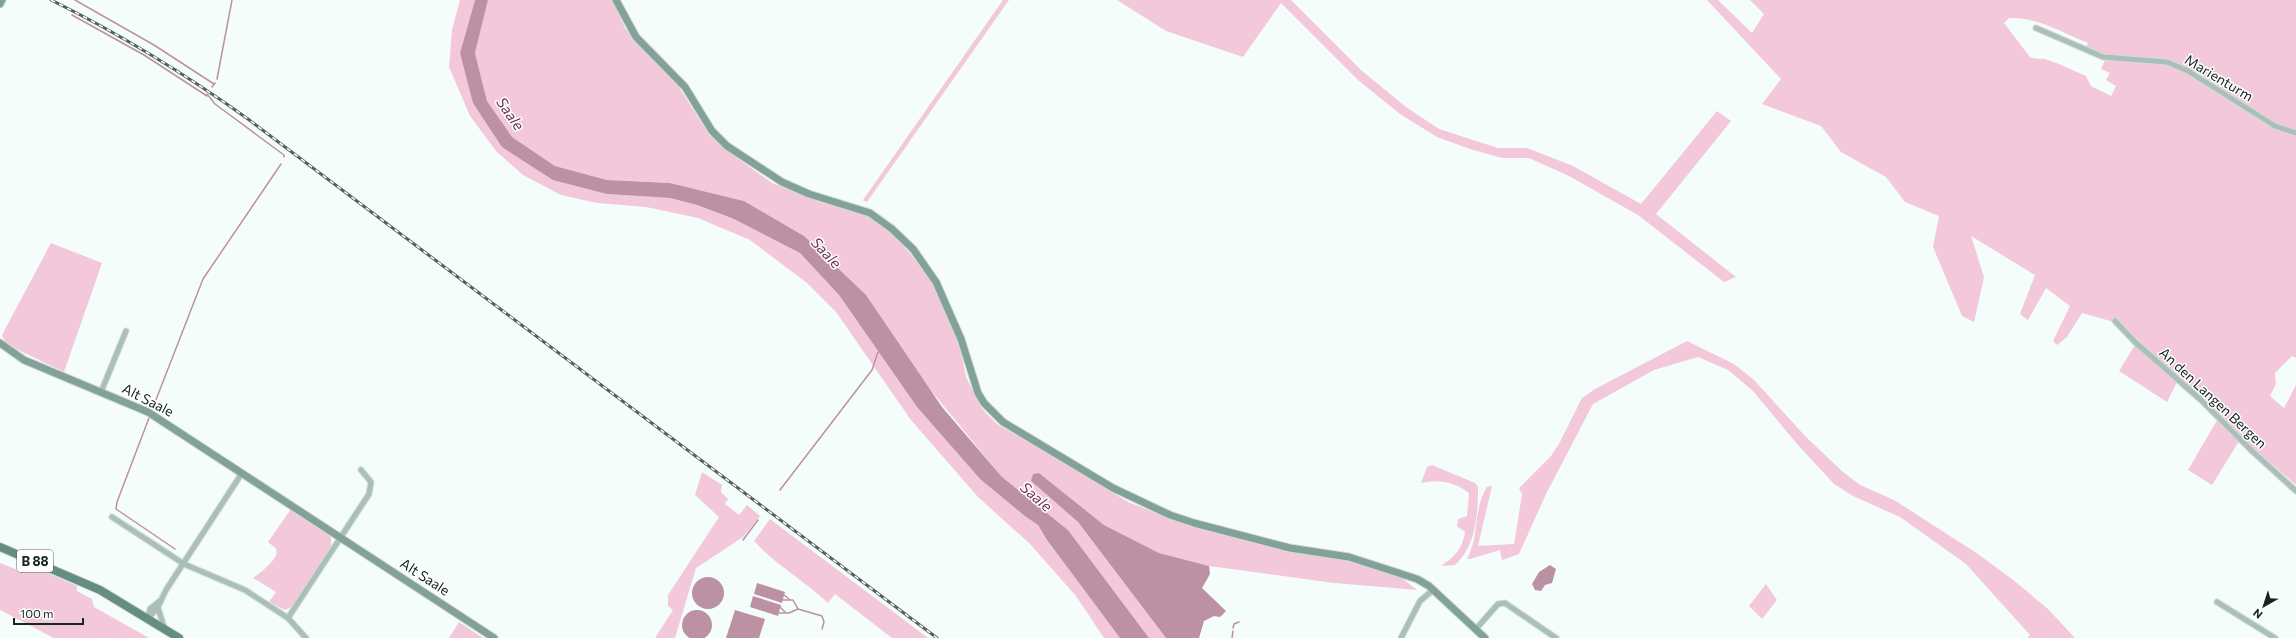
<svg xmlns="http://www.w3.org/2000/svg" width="2296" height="638" font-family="Commissioner,sans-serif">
<rect width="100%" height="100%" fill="#f5fdfa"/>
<g fill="#f3c8da" fill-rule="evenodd">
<polygon points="460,0 475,0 460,53 502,147 607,194 670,198 697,205 734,219 800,253 839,295 917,407 980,479 1026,517 1038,525 1047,540 1120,638 1104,638 1076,596 1030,544 978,497 911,420 836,312 807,283 750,240 698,218 646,207 597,203 561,195 523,175 496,151 470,116 449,67 452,30"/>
<polygon points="488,0 613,0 625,28 641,48 675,81 710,136 737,158 772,183 822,203 864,213 890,232 909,252 933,283 959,341 966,377 974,393 983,410 998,425 1043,449 1128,502 1190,526 1287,551 1346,557 1393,571 1417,590 1334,583 1209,566 1159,553 1104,525 1039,473 1031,481 1078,522 1166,638 1149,638 1068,530 1002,477 804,236 744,201 670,183 607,180 555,166 512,137 487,101 475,53"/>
<polygon points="1003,0 1009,0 867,202 863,200"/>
<polygon points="1117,0 1291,0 1361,70 1406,107 1439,129 1498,148 1527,148 1573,166 1641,204 1717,111 1731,121 1656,214 1736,277 1724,282 1638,215 1569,176 1529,158 1502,158 1470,149 1437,137 1400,114 1358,80 1281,3 1243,57 1166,31"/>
<path d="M 1707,0 L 1718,0 L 1752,33 L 1764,14 L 1750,0 L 2296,0 L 2296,358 L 2292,356 L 2275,373 L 2276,384 L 2270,396 L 2284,408 L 2296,385 L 2296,485 L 2241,438 L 2212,485 L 2188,470 L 2219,417 L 2179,378 L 2167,402 L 2119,371 L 2138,340 L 2121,324 L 2082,313 L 2067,337 L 2057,345 L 2053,341 L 2070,306 L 2046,288 L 2028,320 L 2020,314 L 2035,275 L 1971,236 L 1984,277 L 1974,322 L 1962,316 L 1933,247 L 1939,216 L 1905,202 L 1886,177 L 1841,152 L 1821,126 L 1762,104 L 1781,79 ZM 2009,18 C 2038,17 2062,33 2088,43 L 2084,52 L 2105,60 L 2101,69 L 2110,73 L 2106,80 L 2116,86 L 2111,96 L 2091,86 L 2086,76 C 2072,70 2058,63 2045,59 C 2039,58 2036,60 2030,57 L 2004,23 Z"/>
<polygon points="51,243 102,263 64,372 6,344 2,335"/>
<path d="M 1687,341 L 1734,364 L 1754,380 L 1805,436 L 1843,472 L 1860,485 L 1894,500 L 1975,552 L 2012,579 L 2048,609 L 2075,638 L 2028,638 L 2030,635 L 1966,564 L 1900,517 L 1853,496 L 1834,484 L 1797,444 L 1753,391 L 1728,370 L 1698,357 L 1654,370 L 1593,404 L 1546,494 L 1519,554 L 1502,560 L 1500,550 L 1470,559 L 1467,559 C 1480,535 1473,508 1487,487 L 1492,486 L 1478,546 L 1514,544 L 1522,494 L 1519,488 L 1551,456 L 1559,444 L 1582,398 L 1595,389 Z"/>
<path d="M 1432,465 L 1475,483 L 1478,487 C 1478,514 1476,546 1455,565 L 1441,566 C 1455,556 1462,550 1465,532 L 1457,526 L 1458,519 L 1467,516 L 1469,493 C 1455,482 1438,479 1421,483 L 1427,467 Z"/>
<polygon points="702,472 722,485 721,492 728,499 725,504 739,515 747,505 760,516 743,537 696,568 675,638 655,638 673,610 668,606 668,595 719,517 695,495"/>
<path d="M 291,509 L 331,536 L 331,547 L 292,607 L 285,610 L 269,602 L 276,592 L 253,578 C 259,574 281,557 276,549 C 274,546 270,544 268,542 Z"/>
<path d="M 770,519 L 928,638 L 892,638 L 835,594 L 828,603 C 805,581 776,565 754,541 Z"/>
<polygon points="23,562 77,586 77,591 92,599 94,607 149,638 54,638 0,610 0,563 20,571"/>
<polygon points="1766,584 1777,600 1762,619 1749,606"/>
<polygon points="459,622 483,638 449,638"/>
</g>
<g fill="#bc91a3">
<polygon points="475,0 488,0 475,53 487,101 512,137 555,166 607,180 670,183 744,201 804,236 866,295 942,407 1002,477 1068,530 1149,638 1120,638 1047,540 1038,525 1026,517 980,479 917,407 839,295 800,253 734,219 697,205 670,198 607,194 553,180 502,147 473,103 460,53"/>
<polygon points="1039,473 1104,525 1159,553 1209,566 1210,574 1202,588 1226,611 1220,617 1214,616 1204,621 1199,638 1166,638 1078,522 1031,481 1033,474"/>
<polygon points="1550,565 1556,569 1552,583 1545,585 1541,591 1535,590 1532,584 1539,572"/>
<circle cx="708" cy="593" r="16"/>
<polygon points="757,583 785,592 782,603 754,594"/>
<polygon points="753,596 781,605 778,616 750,607"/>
<circle cx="697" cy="625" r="15"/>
<polygon points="735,610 765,619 759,638 726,638"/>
</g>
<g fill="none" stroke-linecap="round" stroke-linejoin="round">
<g stroke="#bc91a3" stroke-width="1.5">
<polyline points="75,0 154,45 214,84"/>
<polyline points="72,15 144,55 207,96"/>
<polyline points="217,79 232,0"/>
<polyline points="212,87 215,83"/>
<polyline points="207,94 215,104 284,155 284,157"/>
<polyline points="152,410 203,279 281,164"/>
<polyline points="149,418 117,502 116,509 175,549"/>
<polyline points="780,490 872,370 878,352"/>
<polyline points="743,540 758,520"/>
<polyline points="784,595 789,599"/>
<polyline points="783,600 793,600 798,609"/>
<polyline points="780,607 785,612"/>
<polyline points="779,613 789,613 798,609 822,616 824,622 822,629"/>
<polyline points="1233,628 1234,624 1239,622"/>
<polyline points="1232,638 1233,631"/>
</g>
<g stroke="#d1dbd7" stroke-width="7">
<g id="street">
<polyline points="2036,28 2103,57 2167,62 2188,71 2275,126 2296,133"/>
<polyline points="2115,321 2136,343 2201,400 2252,451 2296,491"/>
<polyline points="101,392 126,331"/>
<polyline points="112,517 184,564 245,590 288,618 306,638"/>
<polyline points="2217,602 2275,638"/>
<polyline points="158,608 164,627"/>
<polyline points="148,618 157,609 166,590 242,473"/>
<polyline points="148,618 150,609 160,601"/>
<polyline points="288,618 369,494 371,482 361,470"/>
<polyline points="1475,630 1498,604 1505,603 1556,638"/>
<polyline points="1401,638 1420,601 1433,590"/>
</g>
</g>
<g stroke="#d1dbd7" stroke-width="9">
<g id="secondary">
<polyline points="616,0 636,37 685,87 712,131 727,146 782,182 809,194 870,213 892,229 913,249 936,282 961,339 978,393 984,403 1003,422 1113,488 1170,515 1194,523 1290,548 1349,557 1417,579 1429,586 1485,638"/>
<polyline points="0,4 2,0"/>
<polyline points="0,343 24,360 148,412 494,638"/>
</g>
</g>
<g stroke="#d1dbd7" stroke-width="10">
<polyline id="primary" points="0,547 100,590 179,638"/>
</g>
<use href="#street" stroke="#aabfb8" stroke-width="5"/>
<use href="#secondary" stroke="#82a298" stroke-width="7"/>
<use href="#primary" stroke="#658d81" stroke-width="8"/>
<g stroke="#525f5b" stroke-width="3">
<path id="rail" d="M 51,0 C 120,34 185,74 248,119 L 937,638"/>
</g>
<use href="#rail" stroke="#fff" stroke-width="1.5" stroke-dasharray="4.5" stroke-linecap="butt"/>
</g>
<g text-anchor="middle" stroke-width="3" stroke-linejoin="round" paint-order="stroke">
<rect fill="#fff" stroke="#5c6764" stroke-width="1" x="17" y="550" width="36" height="22" rx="3"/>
<g font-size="13" font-weight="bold" fill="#162621">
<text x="35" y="566">B 88</text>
</g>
<g font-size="14" fill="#162621" stroke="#fff">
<text transform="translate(2219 78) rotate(31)" y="5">Marienturm</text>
<text transform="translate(2213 398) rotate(43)" y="5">An den Langen Bergen</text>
<text transform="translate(148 400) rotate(27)" y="5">Alt Saale</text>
<text transform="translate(425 577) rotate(33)" y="5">Alt Saale</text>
</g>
<g font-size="15" font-style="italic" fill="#6e3550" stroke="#fff">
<text transform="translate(510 114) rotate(55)" y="5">Saale</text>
<text transform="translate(826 253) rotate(47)" y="5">Saale</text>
<text transform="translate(1036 497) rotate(41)" y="5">Saale</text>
</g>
</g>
<g transform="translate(2264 606) rotate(219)" stroke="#ffffff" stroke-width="3" paint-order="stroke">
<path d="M0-3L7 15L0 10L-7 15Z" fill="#162621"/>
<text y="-6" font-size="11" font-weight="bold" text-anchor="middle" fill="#162621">N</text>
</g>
<path d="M14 618v6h69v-6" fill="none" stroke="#162621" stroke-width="2"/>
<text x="20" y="618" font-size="12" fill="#162621" stroke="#ffffff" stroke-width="3" paint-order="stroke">100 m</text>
</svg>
